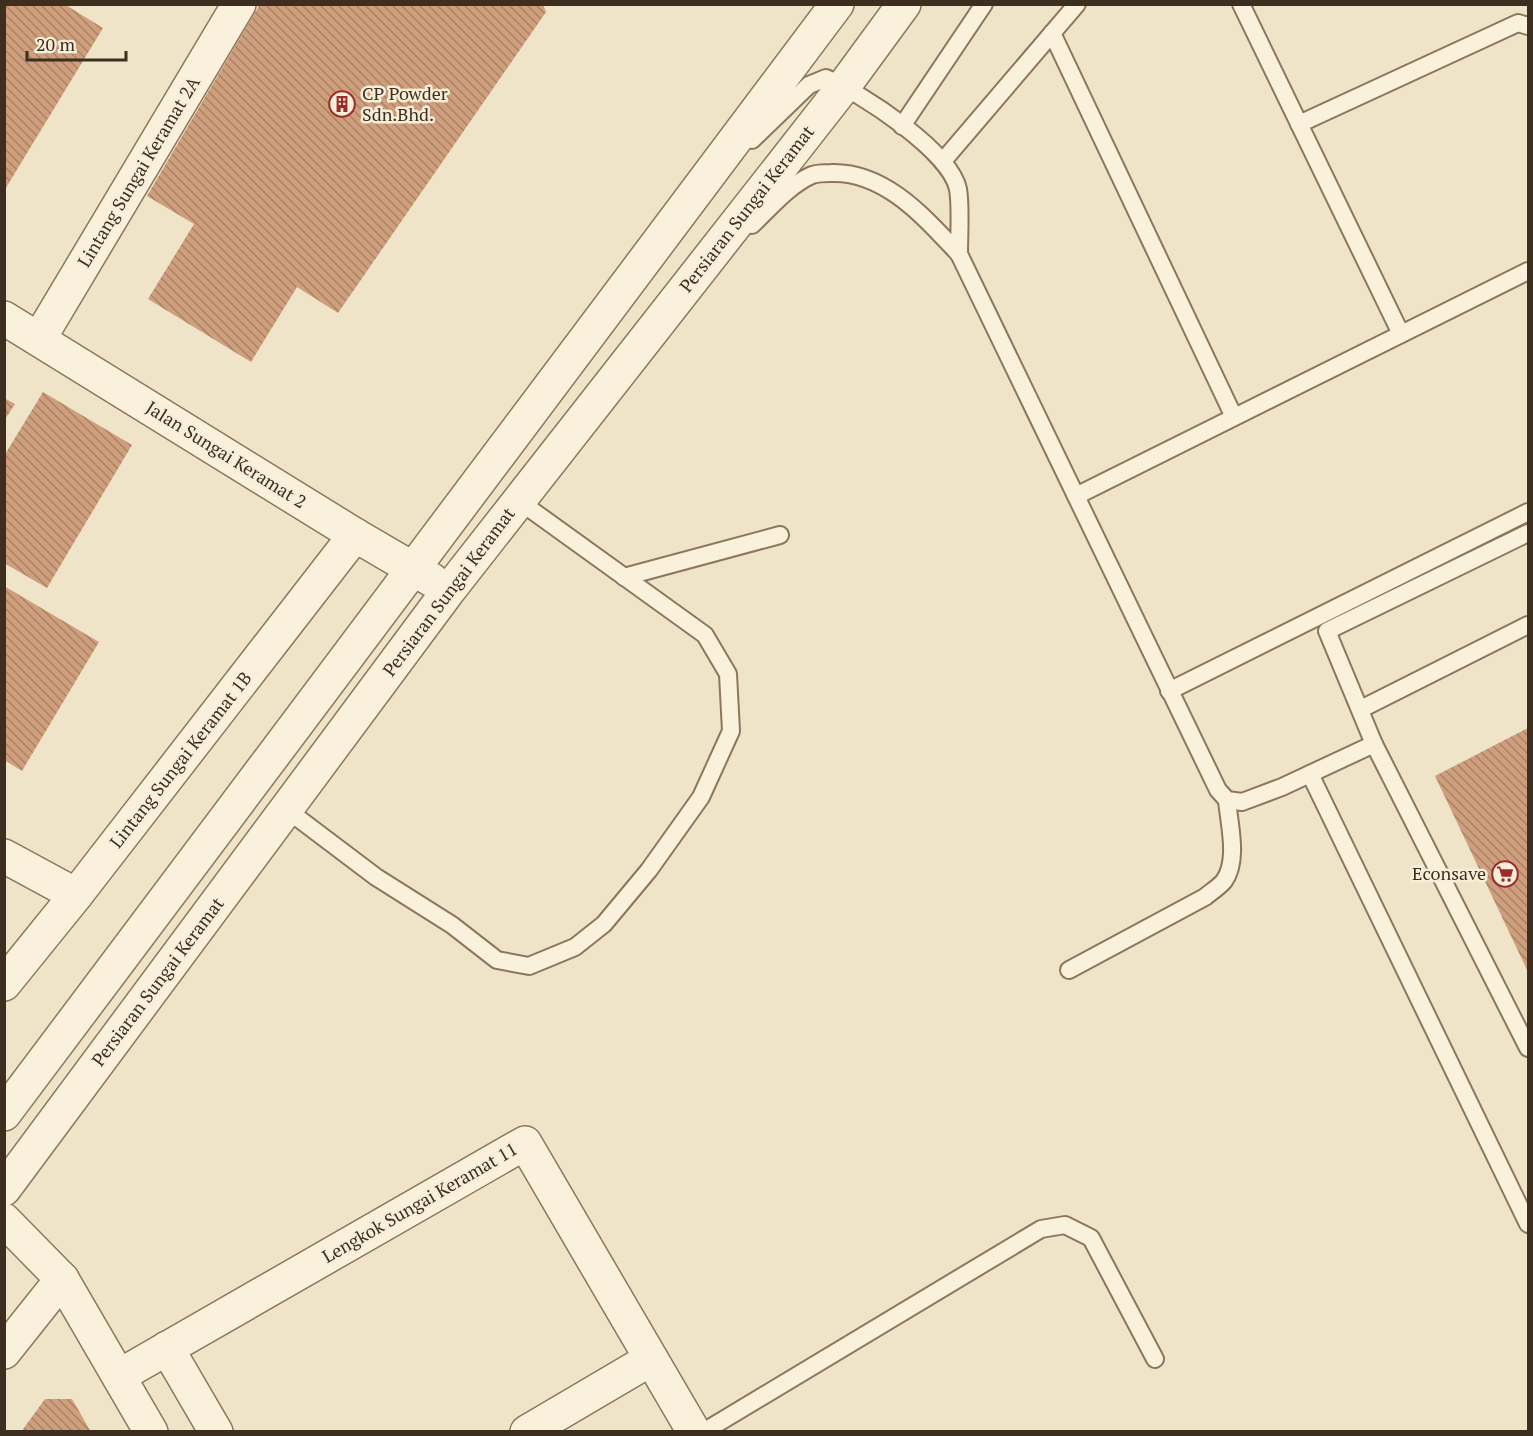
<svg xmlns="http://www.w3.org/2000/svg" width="1533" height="1436" font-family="'PT Serif',serif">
<defs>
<pattern id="building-back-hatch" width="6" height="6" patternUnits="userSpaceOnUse" patternTransform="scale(1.5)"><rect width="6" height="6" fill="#cf9f7d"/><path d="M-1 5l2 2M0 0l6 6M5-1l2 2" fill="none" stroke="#a98266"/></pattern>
</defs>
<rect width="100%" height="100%" fill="#f0e4c8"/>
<g fill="url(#building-back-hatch)">
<polygon points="4,4 64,4 103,28 4,191"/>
<polygon points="260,4 543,4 546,12 338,313 297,287 251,362 148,299 194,224 147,196"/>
<polygon points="43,392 132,445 47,588 4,563 4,456"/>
<polygon points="4,398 15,404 4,421"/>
<polygon points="4,586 99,642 22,771 4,760"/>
<polygon points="1528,728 1528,972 1435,776"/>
<polygon points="45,1399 72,1399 91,1432 21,1432"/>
</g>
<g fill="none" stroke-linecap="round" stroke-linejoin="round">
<g stroke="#8d765c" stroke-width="20">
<g id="service">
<polyline points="1241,4 1401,334"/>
<polyline points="1052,33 1234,417"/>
<polyline points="1299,124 1518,23 1528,26"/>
<polyline points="902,126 984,4"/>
<polyline points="943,161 1077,4"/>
<path d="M 752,225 C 770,208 789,185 812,175 C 818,173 825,173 831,173 C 885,171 925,218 959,254 C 959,235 961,206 958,189 C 950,151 861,93 826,78 L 809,85 L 752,140"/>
<polyline points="959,254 1218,790 1227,800 1242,802 1282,787 1374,744"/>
<polyline points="1076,496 1528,271"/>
<polyline points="1528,533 1327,631 1374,744 1528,1048"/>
<polyline points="624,577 780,535"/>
<polyline points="1169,691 1528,512"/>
<polyline points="1361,709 1528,625"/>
<polyline points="1310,774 1528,1224"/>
<polyline points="286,809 376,877 452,925 497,960 529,966 575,947 604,924 649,870 701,797 731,731 728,674 705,635 519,501"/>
<path d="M 1069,970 L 1205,897 C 1211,892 1219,887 1224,881 C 1239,860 1229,824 1227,800"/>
<polyline points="703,1432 1041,1229 1065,1225 1091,1238 1155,1359"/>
</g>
</g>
<g stroke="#8d765c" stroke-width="36">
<g id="minor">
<polyline points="4,318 355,535 432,580"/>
<polyline points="39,339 239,4"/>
<polyline points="4,856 76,895"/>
<polyline points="4,984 76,895 355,535"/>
<polyline points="4,1114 837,4"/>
<polyline points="4,1189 449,590 844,86 904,4"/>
<polyline points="4,1220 62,1279 151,1432"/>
<polyline points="167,1348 216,1432"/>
<polyline points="4,1352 62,1279"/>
<polyline points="119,1376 525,1143 694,1432"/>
<polyline points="527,1432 651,1359"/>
</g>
</g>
<use href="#service" stroke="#faf1dc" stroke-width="16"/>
<use href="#minor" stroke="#faf1dc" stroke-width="33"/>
</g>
<defs>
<g id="building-ring" transform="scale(1.35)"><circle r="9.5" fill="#f7eed8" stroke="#9e2a2b" stroke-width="1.5"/><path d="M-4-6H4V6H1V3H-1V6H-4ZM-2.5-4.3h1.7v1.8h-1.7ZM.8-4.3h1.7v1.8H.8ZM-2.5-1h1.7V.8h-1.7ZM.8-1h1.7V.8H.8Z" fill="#9e2a2b"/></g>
<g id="supermarket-ring" transform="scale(1.35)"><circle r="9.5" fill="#f7eed8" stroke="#9e2a2b" stroke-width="1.5"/><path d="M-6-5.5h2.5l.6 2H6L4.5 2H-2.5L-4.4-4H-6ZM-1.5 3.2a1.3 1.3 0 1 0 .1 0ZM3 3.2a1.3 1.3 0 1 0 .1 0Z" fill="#9e2a2b"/></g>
</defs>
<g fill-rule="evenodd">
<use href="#building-ring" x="342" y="104"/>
<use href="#supermarket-ring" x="1505" y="874"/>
</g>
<g text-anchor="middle" stroke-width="5" stroke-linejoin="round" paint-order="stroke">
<g font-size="18" fill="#3d2e20" stroke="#f7eed8" text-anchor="start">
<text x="362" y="100">CP Powder<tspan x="362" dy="21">Sdn.Bhd.</tspan></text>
<text x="1486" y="880" text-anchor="end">Econsave</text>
</g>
<g font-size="18" fill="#3d2e20" stroke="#f7eed8">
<text transform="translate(139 172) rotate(-59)" y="6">Lintang Sungai Keramat 2A</text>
<text transform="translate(747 209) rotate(-52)" y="6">Persiaran Sungai Keramat</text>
<text transform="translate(226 455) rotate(32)" y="6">Jalan Sungai Keramat 2</text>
<text transform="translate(449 592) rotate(-53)" y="6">Persiaran Sungai Keramat</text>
<text transform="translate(181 760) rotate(-52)" y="6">Lintang Sungai Keramat 1B</text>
<text transform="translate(158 982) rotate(-53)" y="6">Persiaran Sungai Keramat</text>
<text transform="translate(420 1203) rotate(-30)" y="6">Lengkok Sungai Keramat 11</text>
</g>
</g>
<rect width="1533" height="1436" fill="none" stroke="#3d2e20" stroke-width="12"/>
<path d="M27 51v9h99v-9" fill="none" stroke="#3d2e20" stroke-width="3"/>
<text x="36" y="51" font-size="18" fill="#3d2e20" stroke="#f7eed8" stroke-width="4.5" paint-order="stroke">20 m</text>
</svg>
